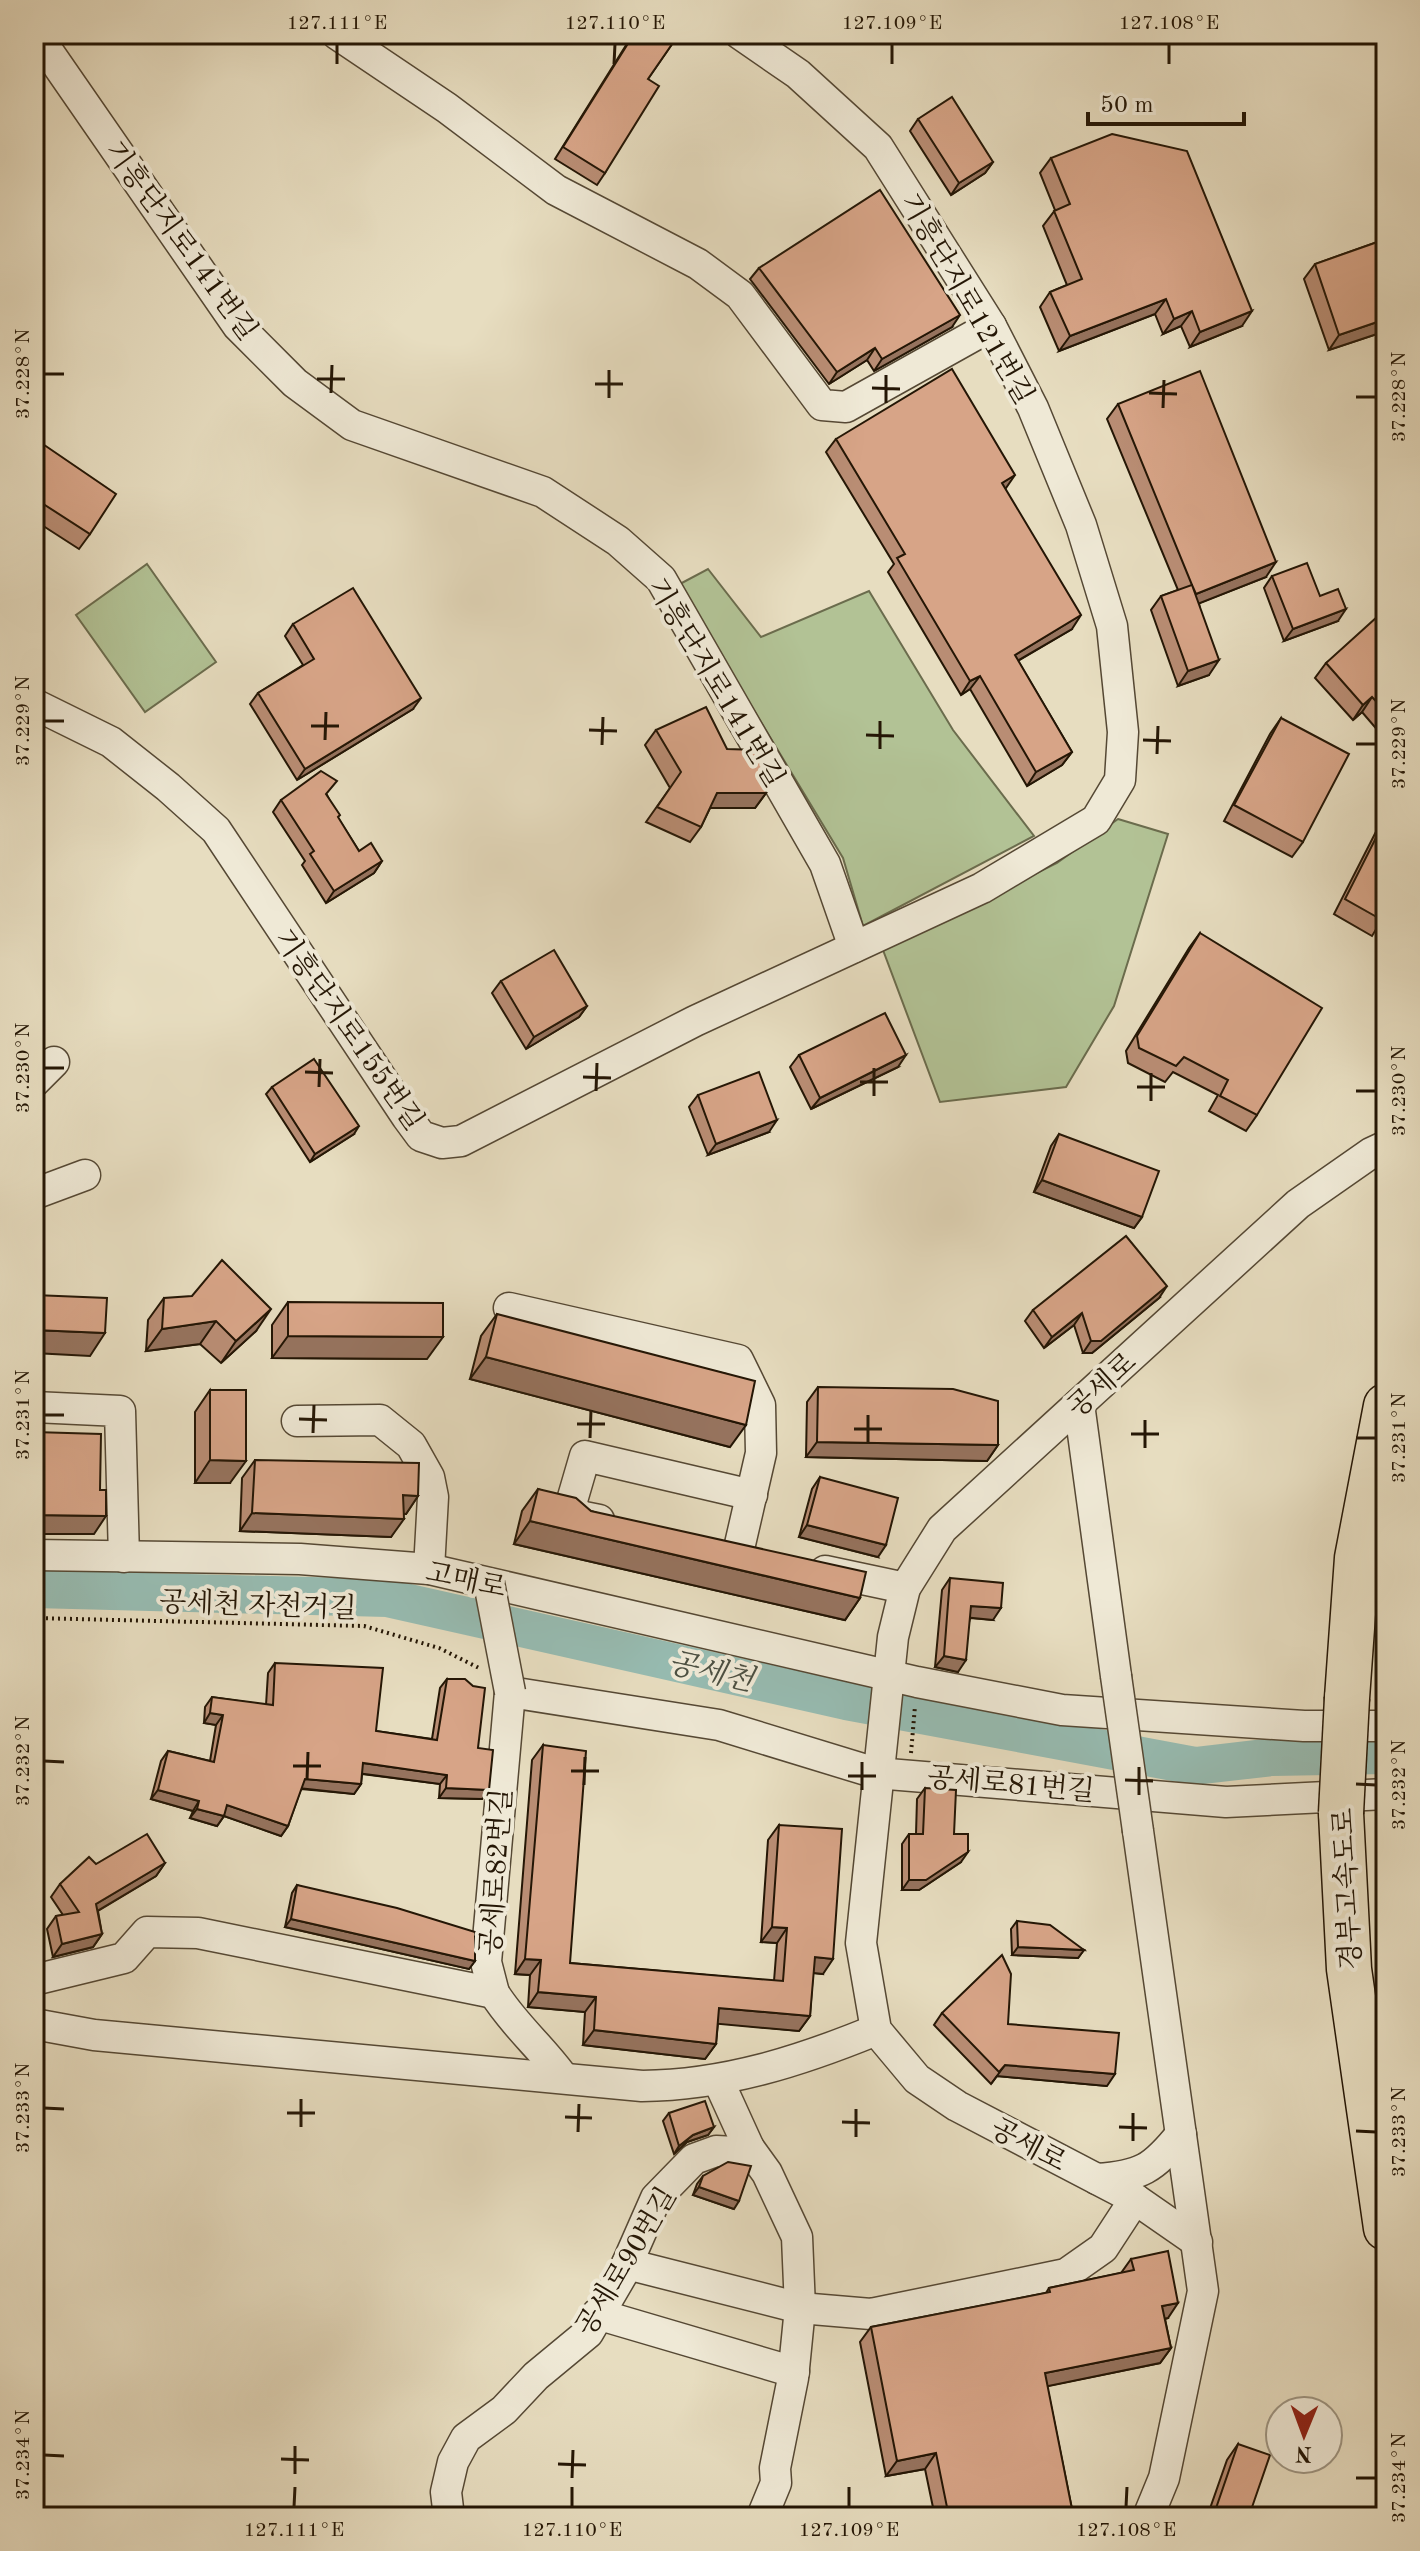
<svg xmlns="http://www.w3.org/2000/svg" width="1420" height="2551" font-family="'Old Standard TT','Noto Serif KR',serif">
<rect width="100%" height="100%" fill="#e7ddc0"/>
<filter id="stains"><feTurbulence type="fractalNoise" baseFrequency=".0025" numOctaves="4"/><feColorMatrix values="0 0 0 0 .2 0 0 0 0 .09 0 0 0 0 .02 0 0 0 .5 -.17"/></filter>
<radialGradient id="worn" r=".72"><stop offset=".6" stop-color="#630" stop-opacity="0"/><stop offset="1" stop-color="#630" stop-opacity=".3"/></radialGradient>
<g fill="#b2c295" stroke="#6b6c4d" stroke-width="2">
<polygon points="147,564 216,662 145,712 76,615"/>
<polygon points="708,569 761,637 869,591 953,730 1034,836 863,926 843,858 678,585"/>
<polygon points="1118,819 1168,834 1114,1006 1066,1087 940,1102 883,950 1057,863"/>
</g>
<g fill="none" stroke-linecap="round" stroke-linejoin="round">
<polyline stroke="#97bcb2" stroke-width="38" points="34,1589 387,1598 846,1701 1195,1766 1272,1757 1386,1755"/>
<g stroke="#554834" stroke-width="33">
<g id="minor">
<polyline points="36,34 238,326 295,383 352,425 543,492 618,541 661,579 825,864 854,947"/>
<polyline points="337,34 447,108 556,190 698,264 740,295 822,405 846,407 991,326"/>
<polyline points="34,704 111,742 168,787 216,830 407,1117 421,1136 442,1143 461,1141 695,1021 982,888 1096,820 1120,780 1123,732 1112,626 1081,525 1033,408 991,326 878,147 798,74 740,34"/>
<polyline points="34,1082 54,1062"/>
<polyline points="34,1194 85,1175"/>
<polyline points="509,1308 738,1360 760,1405 761,1453 738,1553"/>
<polyline points="1079,1404 1116,1676"/>
<polyline points="34,1407 120,1411 124,1557"/>
<polyline points="297,1421 380,1420 411,1445 429,1477 433,1497 429,1569"/>
<polyline points="599,1520 579,1516 571,1504 585,1456 752,1495"/>
<polyline points="34,1555 300,1559 429,1569 917,1682 1062,1710 1304,1726 1386,1726"/>
<polyline points="825,1571 905,1588"/>
<polyline points="1138,1831 1203,2291 1164,2478 1148,2517"/>
<polyline points="34,1980 124,1958 147,1932 198,1933 494,1993 486,1962 510,1692 719,1725 876,1773 1226,1802 1386,1794"/>
<path d="M 494,1993 C 513,2024 541,2047 562,2076"/>
<path d="M 34,2024 L 94,2035 L 642,2086 C 726,2085 800,2061 876,2030"/>
<polyline points="718,2080 749,2148 767,2173 797,2237 800,2308 793,2378 775,2468 776,2483 762,2517"/>
<path d="M 1097,2179 C 1141,2176 1153,2169 1181,2134"/>
<polyline points="1197,2242 1135,2199 957,2106 917,2079 876,2030 861,1943 893,1637 905,1588 942,1529 1298,1204 1371,1153 1386,1146"/>
<polyline points="627,2264 800,2308 871,2314 1066,2274 1103,2248 1135,2199"/>
<polyline points="597,2314 794,2372"/>
<polyline points="449,2517 446,2492 453,2462 466,2438 504,2410 536,2376 588,2333 623,2273 656,2198 694,2159 716,2151 735,2152 749,2148"/>
</g>
</g>
<g stroke="#241605" stroke-width="47">
<g id="highway">
<polyline points="1347,1698 1357,1558 1386,1406"/>
<polyline points="1341,1813 1349,1969 1386,2228"/>
</g>
</g>
<g stroke="#241605" stroke-width="4" stroke-dasharray="2 4" stroke-linecap="butt">
<polyline points="34,1618 364,1626 439,1648 479,1668"/>
<polyline points="911,1753 915,1706"/>
</g>
<use href="#minor" stroke="#efe9d6" stroke-width="30"/>
<use href="#highway" stroke="#e7ddc0" stroke-width="44"/>
<g stroke="#554834" stroke-width="33" stroke-linecap="butt">
<g id="minor-bridge">
<polyline points="489,1583 510,1692"/>
<polyline points="1116,1676 1138,1831"/>
</g>
</g>
<g stroke="#241605" stroke-width="47" stroke-linecap="butt">
<polyline id="highway-bridge" points="1341,1813 1347,1698"/>
</g>
<use href="#minor-bridge" stroke="#efe9d6" stroke-width="30"/>
<use href="#highway-bridge" stroke="#e7ddc0" stroke-width="44"/>
</g>
<g fill="#b98d74" stroke="#241605" stroke-width="2">
<polygon points="633,34 679,34 648,79 605,173 597,185 555,159"/>
<polygon points="918,119 993,162 985,173 951,195 910,131"/>
<polygon points="1051,158 1242,326 1190,347 1181,326 1163,334 1155,314 1059,351 1040,307 1050,292 1067,285 1043,226 1055,210 1040,173"/>
<polygon points="1386,239 1386,331 1329,350 1304,279 1315,264"/>
<polygon points="759,268 952,327 874,371 867,360 829,384 750,279"/>
<polygon points="1118,404 1266,577 1199,603 1209,675 1178,686 1151,610 1161,596 1178,590 1107,419"/>
<polygon points="34,438 90,534 79,549 34,520"/>
<polygon points="836,439 1005,489 1072,629 1018,661 1072,752 1062,765 1027,786 970,689 961,695 888,572 894,564 826,452"/>
<polygon points="1272,576 1320,596 1338,621 1284,641 1264,588"/>
<polygon points="293,624 413,709 297,780 250,704 258,693 303,665 285,636"/>
<polygon points="1386,627 1386,740 1362,712 1353,720 1315,678 1326,663"/>
<polygon points="1281,718 1303,842 1292,857 1224,821 1270,734"/>
<polygon points="656,730 727,749 766,793 755,808 710,808 701,827 690,842 646,822 670,788 645,745"/>
<polygon points="327,795 338,818 359,851 382,861 374,873 326,903 302,865 305,861 273,812 281,800"/>
<polygon points="1386,812 1386,913 1372,936 1334,914"/>
<polygon points="1200,933 1257,1115 1246,1131 1209,1111 1218,1095 1173,1072 1165,1082 1128,1063 1126,1051 1189,948"/>
<polygon points="501,981 587,1006 579,1017 526,1049 492,993"/>
<polygon points="799,1055 898,1067 811,1109 790,1067"/>
<polygon points="272,1087 354,1134 310,1162 266,1094"/>
<polygon points="698,1095 769,1132 708,1155 689,1107"/>
<polygon points="1059,1134 1142,1217 1134,1228 1034,1192 1051,1146"/>
<polygon points="164,1298 256,1331 221,1363 200,1344 146,1351 148,1320"/>
<polygon points="1159,1298 1092,1353 1083,1353 1074,1325 1044,1348 1025,1321 1033,1310"/>
<polygon points="288,1302 427,1359 272,1358 272,1325"/>
<polygon points="497,1314 730,1447 470,1379 481,1336"/>
<polygon points="818,1387 998,1445 987,1461 806,1457 807,1402"/>
<polygon points="210,1390 230,1483 195,1483 195,1412"/>
<polygon points="255,1460 418,1496 406,1514 404,1514 391,1537 240,1531 242,1478"/>
<polygon points="820,1477 878,1557 799,1537 812,1489"/>
<polygon points="538,1489 591,1511 860,1598 845,1620 514,1544 522,1511"/>
<polygon points="950,1578 993,1620 970,1618 958,1672 935,1667 942,1590"/>
<polygon points="275,1663 376,1731 432,1739 440,1688 447,1679 478,1748 489,1790 482,1799 439,1798 440,1784 362,1774 361,1784 354,1794 301,1789 288,1826 281,1836 224,1816 217,1826 190,1818 193,1811 151,1799 161,1761 168,1751 210,1761 216,1725 204,1723 205,1707 212,1697 266,1705 268,1673"/>
<polygon points="543,1745 570,1963 774,1981 777,1943 761,1942 768,1840 779,1825 823,1974 813,1973 810,2016 799,2031 718,2023 716,2044 705,2059 583,2045 585,2012 528,2007 530,1975 515,1974 532,1760"/>
<polygon points="925,1788 954,1834 961,1862 919,1890 902,1890 902,1844 909,1834 916,1834 917,1799"/>
<polygon points="165,1863 156,1876 98,1911 102,1934 93,1947 53,1957 47,1929 56,1916 63,1915 51,1897 60,1884 96,1864"/>
<polygon points="297,1885 475,1961 469,1969 285,1927 292,1893"/>
<polygon points="1017,1921 1084,1950 1078,1958 1012,1955 1011,1929"/>
<polygon points="942,2013 1107,2086 997,2076 991,2084 934,2025"/>
<polygon points="669,2113 714,2127 708,2135 687,2142 674,2154 663,2121"/>
<polygon points="703,2176 734,2209 693,2195 697,2184"/>
<polygon points="1131,2259 1168,2318 1165,2319 1171,2348 1160,2363 1047,2386 1072,2509 1066,2517 935,2517 925,2469 886,2476 860,2342 871,2327 1046,2293 1049,2288 1121,2273"/>
<polygon points="1238,2444 1250,2513 1262,2517 1207,2517 1227,2460"/>
</g>
<g fill="#96735e" stroke="#241605" stroke-width="2">
<polygon points="993,162 985,173 951,195 959,183"/>
<polygon points="1166,299 1155,314 1059,351 1070,336"/>
<polygon points="1192,311 1181,326 1163,334 1174,319"/>
<polygon points="1252,311 1242,326 1190,347 1200,332"/>
<polygon points="960,315 952,327 874,371 882,359"/>
<polygon points="1386,319 1386,331 1329,350 1339,335"/>
<polygon points="875,348 867,360 829,384 837,372"/>
<polygon points="1015,475 1006,488 992,496 1002,483"/>
<polygon points="1276,562 1266,577 1185,609 1196,594"/>
<polygon points="1346,609 1338,621 1284,641 1293,629"/>
<polygon points="1081,615 1072,629 1005,668 1015,655"/>
<polygon points="1219,660 1209,675 1178,686 1188,671"/>
<polygon points="980,676 970,689 961,695 970,681"/>
<polygon points="1372,697 1362,712 1353,720 1363,705"/>
<polygon points="421,698 413,709 297,780 305,769"/>
<polygon points="1072,752 1062,765 1027,786 1036,772"/>
<polygon points="717,793 766,793 755,808 706,808"/>
<polygon points="382,861 374,873 326,903 334,891"/>
<polygon points="587,1006 579,1017 526,1049 534,1037"/>
<polygon points="906,1055 898,1067 811,1109 820,1098"/>
<polygon points="777,1120 769,1132 708,1155 716,1144"/>
<polygon points="359,1126 354,1134 310,1162 315,1154"/>
<polygon points="1042,1180 1142,1217 1134,1228 1034,1192"/>
<polygon points="1167,1286 1159,1298 1092,1353 1083,1353 1091,1341"/>
<polygon points="271,1309 256,1331 221,1363 236,1341"/>
<polygon points="1082,1313 1074,1325 1044,1348 1052,1337"/>
<polygon points="216,1321 200,1344 146,1351 162,1329"/>
<polygon points="34,1330 105,1333 90,1356 34,1353"/>
<polygon points="288,1336 443,1337 427,1359 272,1358"/>
<polygon points="486,1357 746,1425 730,1447 470,1379"/>
<polygon points="817,1442 998,1445 987,1461 806,1457"/>
<polygon points="210,1460 246,1461 230,1483 195,1483"/>
<polygon points="403,1495 418,1496 406,1514 390,1513"/>
<polygon points="252,1513 404,1519 391,1537 240,1531"/>
<polygon points="34,1515 106,1516 94,1534 34,1534"/>
<polygon points="530,1521 860,1598 845,1620 514,1544"/>
<polygon points="807,1525 886,1545 878,1557 799,1537"/>
<polygon points="971,1606 1001,1608 993,1620 963,1617"/>
<polygon points="944,1656 966,1660 958,1672 935,1667"/>
<polygon points="210,1713 223,1715 216,1725 204,1723"/>
<polygon points="363,1763 447,1775 440,1784 357,1773"/>
<polygon points="305,1779 361,1784 354,1794 298,1788"/>
<polygon points="446,1788 489,1790 482,1799 439,1798"/>
<polygon points="158,1790 199,1801 193,1811 151,1799"/>
<polygon points="227,1805 288,1826 281,1836 221,1815"/>
<polygon points="197,1809 224,1816 217,1826 190,1818"/>
<polygon points="968,1852 961,1862 919,1890 902,1890 909,1880"/>
<polygon points="165,1863 156,1876 87,1917 96,1904"/>
<polygon points="291,1919 475,1961 469,1969 285,1927"/>
<polygon points="772,1927 787,1928 777,1943 761,1942"/>
<polygon points="102,1934 93,1947 53,1957 62,1944"/>
<polygon points="1018,1947 1084,1950 1078,1958 1012,1955"/>
<polygon points="815,1957 833,1959 823,1974 804,1972"/>
<polygon points="525,1959 541,1960 530,1975 515,1974"/>
<polygon points="538,1992 596,1997 585,2012 528,2007"/>
<polygon points="719,2008 810,2016 799,2031 709,2023"/>
<polygon points="594,2030 716,2044 705,2059 583,2045"/>
<polygon points="1005,2065 1115,2074 1107,2086 997,2076 991,2084"/>
<polygon points="714,2127 708,2135 687,2142 674,2154 679,2146 693,2135"/>
<polygon points="699,2187 739,2201 734,2209 693,2195"/>
<polygon points="1178,2303 1168,2318 1152,2321 1162,2306"/>
<polygon points="1171,2348 1160,2363 1034,2389 1045,2373"/>
<polygon points="936,2453 925,2469 886,2476 897,2461"/>
<polygon points="1072,2509 1066,2517 1033,2517"/>
</g>
<g fill="#d7a487" stroke="#241605" stroke-width="2">
<polygon points="634,34 679,34 648,79 659,86 605,173 563,147"/>
<polygon points="952,97 993,162 959,183 918,119"/>
<polygon points="1112,134 1187,151 1252,311 1200,332 1192,311 1174,319 1166,299 1070,336 1050,292 1082,279 1054,211 1070,204 1051,158"/>
<polygon points="880,190 960,315 882,359 875,348 837,372 759,268"/>
<polygon points="1386,239 1386,319 1339,335 1315,264"/>
<polygon points="952,369 1015,475 1002,483 1081,615 1015,655 1072,752 1036,772 980,676 970,681 897,558 905,554 836,439"/>
<polygon points="1200,371 1276,562 1196,594 1192,585 1219,660 1188,671 1161,596 1192,585 1118,404"/>
<polygon points="34,438 116,494 90,534 34,498"/>
<polygon points="1307,563 1320,596 1338,589 1346,609 1293,629 1272,576"/>
<polygon points="353,588 421,698 305,769 258,693 314,659 293,624"/>
<polygon points="1377,617 1386,627 1386,712 1372,697 1363,705 1326,663"/>
<polygon points="706,707 727,749 758,750 766,764 766,793 717,793 701,827 657,807 681,772 656,730"/>
<polygon points="1281,718 1349,754 1303,842 1234,805"/>
<polygon points="321,771 337,781 326,794 340,815 338,817 359,851 371,843 382,861 334,891 310,854 314,851 281,800"/>
<polygon points="1386,818 1386,913 1382,920 1345,899"/>
<polygon points="1200,933 1322,1008 1257,1115 1220,1096 1228,1080 1184,1057 1176,1066 1139,1048 1137,1036"/>
<polygon points="554,950 587,1006 534,1037 501,981"/>
<polygon points="885,1013 906,1055 820,1098 799,1055"/>
<polygon points="314,1059 359,1126 315,1154 272,1087"/>
<polygon points="759,1072 777,1120 716,1144 698,1095"/>
<polygon points="1059,1134 1159,1171 1142,1217 1042,1180"/>
<polygon points="1126,1236 1167,1286 1101,1341 1091,1341 1082,1313 1052,1337 1033,1310"/>
<polygon points="222,1260 271,1309 236,1341 216,1321 162,1329 164,1298 192,1296"/>
<polygon points="34,1295 107,1298 105,1333 34,1330"/>
<polygon points="288,1302 443,1303 443,1337 288,1336"/>
<polygon points="497,1314 755,1381 746,1425 486,1357"/>
<polygon points="818,1387 953,1389 998,1401 998,1445 817,1442"/>
<polygon points="210,1390 246,1390 246,1461 210,1460"/>
<polygon points="34,1432 101,1434 100,1490 106,1490 106,1516 34,1515"/>
<polygon points="255,1460 419,1463 418,1496 403,1495 404,1519 252,1513"/>
<polygon points="820,1477 898,1498 886,1545 807,1525"/>
<polygon points="538,1489 576,1498 591,1511 866,1572 860,1598 530,1521"/>
<polygon points="950,1578 1003,1583 1001,1608 971,1606 966,1660 944,1656"/>
<polygon points="275,1663 383,1668 376,1731 437,1740 447,1679 465,1679 473,1686 485,1688 478,1748 493,1750 489,1790 446,1788 447,1775 363,1763 361,1784 305,1779 288,1826 227,1805 224,1816 197,1809 199,1801 158,1790 168,1751 214,1762 223,1715 210,1713 212,1697 273,1705"/>
<polygon points="543,1745 586,1751 570,1963 783,1981 787,1928 772,1927 779,1825 842,1829 833,1959 815,1957 810,2016 719,2008 716,2044 594,2030 596,1997 538,1992 541,1960 525,1959"/>
<polygon points="925,1788 956,1790 954,1834 968,1834 968,1852 926,1880 909,1880 909,1834 923,1834"/>
<polygon points="147,1834 165,1863 96,1904 102,1934 62,1944 56,1916 79,1912 60,1884 89,1857 96,1864"/>
<polygon points="297,1885 397,1908 475,1932 475,1961 291,1919"/>
<polygon points="1017,1921 1050,1925 1084,1950 1018,1947"/>
<polygon points="1002,1955 1011,1974 1008,2024 1119,2033 1115,2074 1005,2065 999,2072 942,2013"/>
<polygon points="705,2101 714,2127 693,2135 679,2146 669,2113"/>
<polygon points="728,2162 751,2166 739,2201 699,2187 703,2176"/>
<polygon points="1168,2251 1178,2303 1162,2306 1171,2348 1045,2373 1072,2509 1033,2517 949,2517 936,2453 897,2461 871,2327 1050,2292 1049,2288 1134,2270 1131,2259"/>
<polygon points="1238,2444 1270,2455 1250,2513 1262,2517 1213,2517"/>
</g>
<path fill="none" stroke="#241605" stroke-width="3" d="M 337,64 L 337,44M 614,64 L 615,44M 892,64 L 892,44M 1169,64 L 1169,44M 44,374 L 64,374M 317,379 L 345,379M 595,384 L 623,384M 872,388 L 900,389M 331,393 L 332,365M 1149,393 L 1177,394M 1356,397 L 1376,397M 609,398 L 609,370M 886,403 L 886,375M 1163,408 L 1164,380M 44,721 L 64,721M 311,726 L 339,726M 589,730 L 617,731M 866,735 L 894,736M 325,740 L 326,712M 1143,740 L 1171,741M 1356,744 L 1376,744M 602,745 L 603,717M 880,749 L 880,721M 1157,754 L 1158,726M 44,1068 L 64,1068M 305,1072 L 333,1073M 583,1077 L 611,1078M 860,1082 L 888,1082M 319,1087 L 320,1059M 1137,1087 L 1165,1087M 596,1091 L 597,1063M 1356,1091 L 1376,1091M 874,1096 L 874,1068M 1151,1101 L 1151,1073M 44,1415 L 64,1415M 299,1419 L 327,1420M 577,1424 L 605,1424M 854,1429 L 882,1429M 313,1433 L 314,1405M 1131,1434 L 1159,1434M 590,1438 L 591,1410M 1356,1438 L 1376,1438M 868,1443 L 868,1415M 1145,1448 L 1145,1420M 44,1761 L 64,1762M 293,1766 L 321,1766M 571,1771 L 599,1771M 848,1776 L 876,1776M 307,1780 L 308,1752M 1125,1780 L 1153,1781M 1356,1784 L 1376,1785M 584,1785 L 585,1757M 862,1790 L 862,1762M 1139,1795 L 1139,1767M 44,2108 L 64,2109M 287,2113 L 315,2113M 565,2117 L 592,2118M 842,2122 L 870,2123M 301,2127 L 301,2099M 1119,2127 L 1147,2128M 1356,2131 L 1376,2132M 578,2132 L 579,2104M 856,2137 L 856,2109M 1133,2141 L 1133,2113M 44,2455 L 64,2456M 281,2459 L 309,2460M 558,2464 L 586,2465M 295,2474 L 295,2446M 572,2478 L 573,2450M 1356,2478 L 1376,2478M 294,2507 L 295,2487M 572,2507 L 572,2487M 849,2507 L 849,2487M 1126,2507 L 1127,2487"/>
<g text-anchor="middle" stroke-width="8" stroke-linejoin="round" paint-order="stroke">
<g font-size="28" fill="#241605" stroke="#efe9d6">
<text transform="translate(182 240) rotate(54)" y="10">기흥단지로141번길</text>
<text transform="translate(968 298) rotate(60)" y="10">기흥단지로121번길</text>
<text transform="translate(717 682) rotate(59)" y="10">기흥단지로141번길</text>
<text transform="translate(350 1029) rotate(55)" y="10">기흥단지로155번길</text>
<text transform="translate(1101 1384) rotate(-42)" y="10">공세로</text>
<text transform="translate(466 1579) rotate(12)" y="10">고매로</text>
<text transform="translate(258 1604) rotate(2)" y="10">공세천 자전거길</text>
<text transform="translate(1011 1783) rotate(5)" y="10">공세로81번길</text>
<text transform="translate(495 1872) rotate(-86)" y="10">공세로82번길</text>
<text transform="translate(1346 1889) rotate(-93)" y="10">경부고속도로</text>
<text transform="translate(1029 2144) rotate(28)" y="10">공세로</text>
<text transform="translate(625 2261) rotate(-59)" y="10">공세로90번길</text>
</g>
<g font-size="30" font-style="italic" fill="#4c5042" stroke="#efe9d6">
<text transform="translate(711 1671) rotate(13)" y="10">공세천</text>
</g>
</g>
<rect width="1420" height="2551" fill="none" stroke="#e7ddc0" stroke-width="88"/>
<g transform="translate(1304 2435) rotate(181)"><circle r="38" fill="#efe9d6" stroke="#9e9582" stroke-width="2"/>
<path d="M0-6L14 30L0 20L-14 30Z" fill="#8f2418"/>
<text y="-12" font-size="22" font-weight="bold" text-anchor="middle" fill="#241605">N</text>
</g>
<path d="M1088 112v12h156v-12" fill="none" stroke="#241605" stroke-width="4"/>
<text x="1100" y="112" font-size="24" fill="#241605" stroke="#efe9d6" stroke-width="6" paint-order="stroke">50 m</text>
<rect x="44" y="44" width="1332" height="2463" fill="none" stroke="#241605" stroke-width="3"/>
<g font-size="20" text-anchor="middle" fill="#241605">
<text x="337" y="29">127.111°E</text>
<text x="615" y="29">127.110°E</text>
<text x="892" y="29">127.109°E</text>
<text x="1169" y="29">127.108°E</text>
<text transform="translate(22 374) rotate(-90)" y="7">37.228°N</text>
<text transform="translate(1398 397) rotate(-90)" y="7">37.228°N</text>
<text transform="translate(22 721) rotate(-90)" y="7">37.229°N</text>
<text transform="translate(1398 744) rotate(-90)" y="7">37.229°N</text>
<text transform="translate(22 1068) rotate(-90)" y="7">37.230°N</text>
<text transform="translate(1398 1091) rotate(-90)" y="7">37.230°N</text>
<text transform="translate(22 1415) rotate(-90)" y="7">37.231°N</text>
<text transform="translate(1398 1438) rotate(-90)" y="7">37.231°N</text>
<text transform="translate(22 1761) rotate(-90)" y="7">37.232°N</text>
<text transform="translate(1398 1785) rotate(-90)" y="7">37.232°N</text>
<text transform="translate(22 2108) rotate(-90)" y="7">37.233°N</text>
<text transform="translate(1398 2132) rotate(-90)" y="7">37.233°N</text>
<text transform="translate(22 2455) rotate(-90)" y="7">37.234°N</text>
<text transform="translate(1398 2478) rotate(-90)" y="7">37.234°N</text>
<text x="294" y="2536">127.111°E</text>
<text x="572" y="2536">127.110°E</text>
<text x="849" y="2536">127.109°E</text>
<text x="1126" y="2536">127.108°E</text>
</g>
<rect width="100%" height="100%" filter="url(#stains)"/>
<rect width="100%" height="100%" fill="url(#worn)"/>
</svg>
